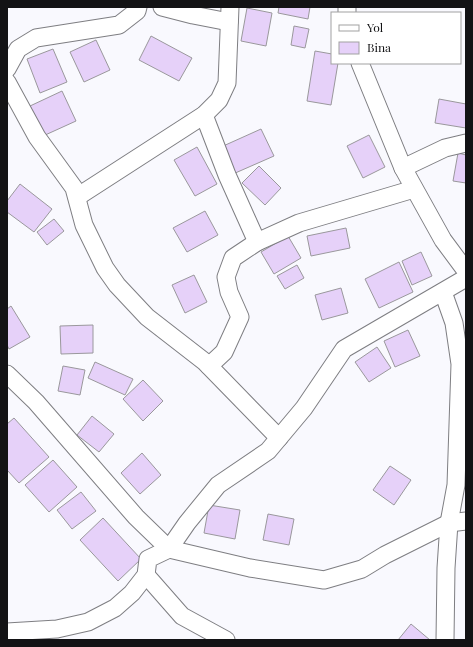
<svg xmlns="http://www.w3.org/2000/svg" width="473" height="647" font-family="'Playfair Display',serif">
<rect width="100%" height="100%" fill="#f9f9fe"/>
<g fill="#e6d1f9" stroke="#9a989c">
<polygon points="279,7 310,7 308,19 278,13"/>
<polygon points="247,8 272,13 266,46 241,41"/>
<polygon points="294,26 309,29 305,48 291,45"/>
<polygon points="151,36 192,58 179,81 139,60"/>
<polygon points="96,40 110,70 84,82 70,52"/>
<polygon points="53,49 67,82 40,93 27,59"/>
<polygon points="315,51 332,54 332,63 338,63 331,105 307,101"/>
<polygon points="62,91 76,121 43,136 30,106"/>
<polygon points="439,99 466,104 466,128 435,123"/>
<polygon points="261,129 274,156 233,174 221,147"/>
<polygon points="369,135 385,167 363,178 347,146"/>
<polygon points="197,147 217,184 195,196 174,160"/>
<polygon points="458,153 466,155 466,183 453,181"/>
<polygon points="259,166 281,188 265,205 242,183"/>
<polygon points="20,184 52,209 34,232 7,212 7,201"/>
<polygon points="205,211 218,235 187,252 173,228"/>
<polygon points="54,219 64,231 47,245 37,232"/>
<polygon points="346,228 350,248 311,256 307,236"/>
<polygon points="288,236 301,258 274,274 261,252"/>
<polygon points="421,252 432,276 412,285 402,261"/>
<polygon points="399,262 413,292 379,308 365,279"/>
<polygon points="297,265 304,278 285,289 277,276"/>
<polygon points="194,275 207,302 185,313 172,285"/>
<polygon points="341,288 348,313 322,320 315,295"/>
<polygon points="11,306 30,337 9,349 7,345 7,309"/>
<polygon points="93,325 93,353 61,354 60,326"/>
<polygon points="408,330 420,356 395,367 384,341"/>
<polygon points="377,347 391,368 369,382 355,362"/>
<polygon points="95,362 133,379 125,395 88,378"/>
<polygon points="63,366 85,370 80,395 58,391"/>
<polygon points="143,380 163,401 143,421 123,399"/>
<polygon points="92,416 114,434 99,452 77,435"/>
<polygon points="14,418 49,457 19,483 7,470 7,424"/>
<polygon points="142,453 161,475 140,494 121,473"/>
<polygon points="53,460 77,487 49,512 25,485"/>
<polygon points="390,466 411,480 394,505 373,490"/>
<polygon points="81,492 96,511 72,529 57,510"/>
<polygon points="209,505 240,510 235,539 204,533"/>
<polygon points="268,514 294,519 289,545 263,540"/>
<polygon points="103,518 141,559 118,581 80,540"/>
<polygon points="411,624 430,640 398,640"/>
</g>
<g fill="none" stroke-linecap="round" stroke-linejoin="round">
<g stroke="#7e7e82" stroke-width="19">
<g id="street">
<polyline points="162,7 193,15 229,22"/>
<polyline points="347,13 347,7"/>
<polyline points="360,63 403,168 443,240 466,271"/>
<polyline points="7,69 18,49 36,38 119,25 137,11 138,7"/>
<polyline points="7,82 37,137 74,188 84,225 105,268 117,285 147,317 205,362 279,438"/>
<polyline points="204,115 227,175 257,242"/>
<polyline points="403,168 445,148 466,143"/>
<polyline points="77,197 204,115 219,100 227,83 230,7"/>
<polyline points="443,292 454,323 460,364 456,485 449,523 446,568 445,640"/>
<polyline points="209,366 224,352 240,317 229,292 226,277 233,258 257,242 299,223 414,189"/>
<polyline points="7,374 36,402 136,517 169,549 250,568 324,580 362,569 385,555 449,523 466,521"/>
<polyline points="146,575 182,616 226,640"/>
<polyline points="7,632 57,629 88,622 115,608 132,593 146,575 148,559 169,549 187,523 218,485 268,451 304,408 344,349 466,278"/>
</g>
</g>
<use href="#street" stroke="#fff" stroke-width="17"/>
</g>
<rect width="473" height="647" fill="none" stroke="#131315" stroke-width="16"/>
<rect x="331" y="12" width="130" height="52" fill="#ffffff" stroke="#a1a1a1"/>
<rect x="339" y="25" width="20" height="6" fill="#ffffff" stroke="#a1a1a1"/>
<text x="367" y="32" font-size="12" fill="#131315">Yol</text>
<rect x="339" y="42" width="20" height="12" fill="#e6d1f9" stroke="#a1a1a1"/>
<text x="367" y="52" font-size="12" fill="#131315">Bina</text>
</svg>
